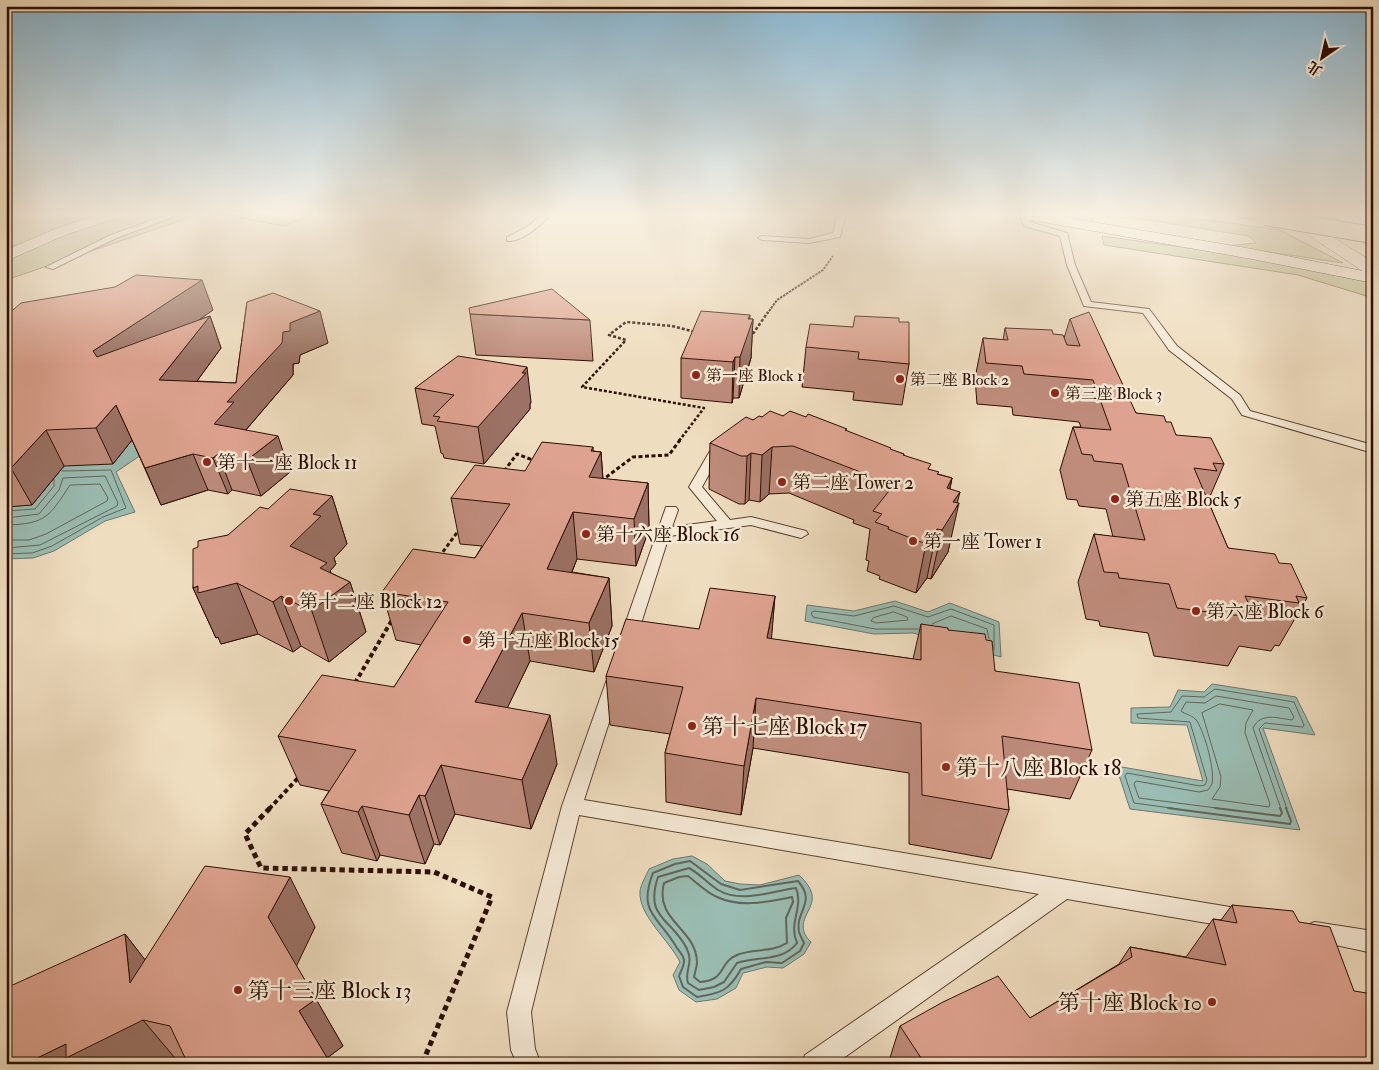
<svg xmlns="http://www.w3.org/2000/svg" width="1379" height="1070" font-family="'IM FELL Double Pica','Noto Serif TC',serif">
<rect width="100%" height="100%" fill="#efddbf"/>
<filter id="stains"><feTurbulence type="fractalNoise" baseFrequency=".004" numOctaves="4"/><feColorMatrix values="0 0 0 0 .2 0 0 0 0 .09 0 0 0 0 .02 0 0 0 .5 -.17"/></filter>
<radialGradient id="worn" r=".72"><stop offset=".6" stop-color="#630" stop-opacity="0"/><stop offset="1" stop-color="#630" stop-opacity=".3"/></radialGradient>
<g fill="#bfbf8e" stroke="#756647">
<polygon points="6,213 203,213 6,280 6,260 41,243 6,246"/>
<polygon points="216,213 317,213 284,226"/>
<polygon points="1102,213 1156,213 1280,230 1343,263 1263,251 1281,264 1373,283 1373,298 1298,275 1104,245 1102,236 1195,249 1256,243 1249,236 1135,218 1094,217 1092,226 1065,224 1062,215"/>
</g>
<g fill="#9abcb2" stroke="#6e766b">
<polygon points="133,437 166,438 116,472 135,512 105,521 54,551 33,558 6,559 6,507 32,505 6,462"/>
<polygon points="895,601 928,612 950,603 999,622 1001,657 913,633 874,634 805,621 807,605 854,611"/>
<polygon points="1212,684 1296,697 1315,735 1263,728 1300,830 1130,809 1116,766 1203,781 1187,725 1131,723 1131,708 1170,707 1178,690 1204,692"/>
<path d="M 692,856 L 707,864 L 725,881 L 740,884 L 760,885 L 799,875 C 829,903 798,911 804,932 C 805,936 809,940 811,942 L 804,954 L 783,968 L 767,967 L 743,973 L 736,988 L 717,999 L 696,1002 L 679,990 L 673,975 L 680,962 C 669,940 638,915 640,891 C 641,884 646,876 649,869 L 673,859 Z"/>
</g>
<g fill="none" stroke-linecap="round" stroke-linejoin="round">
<g stroke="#626559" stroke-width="1">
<polyline points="6,511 35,509 54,486 54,480"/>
<polyline points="6,518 39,514 59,490 63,478 105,476 118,503 117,506 40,545 6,548"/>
<path d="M 6,525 C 46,524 49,517 70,485 L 100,484 L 108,498 L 107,501 L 46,534 L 29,540 L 6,540"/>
<polyline points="6,554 32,553 52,546 103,517 126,508 111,470 62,471"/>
<polygon points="894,612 907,617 908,620 876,623 871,621 873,618"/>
<polyline points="932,624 951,616 987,629 989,639"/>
<polyline points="918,629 875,629 813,617 811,613 814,611 854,616 894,606 928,617 951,609 994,625 994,650"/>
<polygon points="1220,704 1253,710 1246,723 1245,733 1270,804 1269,807 1212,799 1220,787 1221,777 1202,713"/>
<polyline points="1178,809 1134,803 1125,776 1127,773 1200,786 1205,785 1207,780 1190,722 1138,718 1137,714 1171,712 1182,696 1204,697 1215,689 1294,702 1304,725 1303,727 1265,723 1259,729 1287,809"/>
<path d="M 1224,809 L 1139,798 L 1134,784 L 1136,781 L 1199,792 L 1208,790 L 1212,784 C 1215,770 1205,734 1197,721 C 1193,715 1186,715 1181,711 L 1186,702 L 1205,703 L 1216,696 L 1289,708 L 1294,717 L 1292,720 C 1277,718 1261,712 1253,728 L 1281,809"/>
</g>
<g stroke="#626559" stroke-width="2">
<polyline points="1168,808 1290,824 1291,821 1286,808"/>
<polyline points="1215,808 1280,816 1282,813 1280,808"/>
<path d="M 690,861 L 721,884 L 740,890 L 798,881 C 817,903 795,910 799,932 C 800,935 802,939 804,943 L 800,951 L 782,963 L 766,962 L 741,969 C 729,991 721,993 697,997 L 683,987 L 679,976 C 681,971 684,966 684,961 C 684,956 680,952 677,948 C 659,916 637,914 653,873 L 675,864 Z"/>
<path d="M 689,868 C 700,874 707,883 718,890 C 742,904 771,891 796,888 C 804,908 788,922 797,943 C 783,962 757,956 737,963 L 724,982 L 714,987 L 699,990 L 688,983 C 684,970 694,964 687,949 C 672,918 644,919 658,877 Z"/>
<path d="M 688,876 C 697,883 707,893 717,897 C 741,908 767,902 792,897 L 793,902 L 786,918 L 787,943 C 771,953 753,948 737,955 C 718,963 727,980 700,982 L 694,977 C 695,972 697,966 697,962 C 696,928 654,921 664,883 L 679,877 Z"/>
</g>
<g stroke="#5c4230" stroke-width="2">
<g id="lane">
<polygon points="172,213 184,213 116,238 53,269 46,267 111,235"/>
<path d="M 544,213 L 552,213 C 542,224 523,242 507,241 L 507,237 L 527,227 Z"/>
<polygon points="838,213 846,213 840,237 809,243 762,240 758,238 762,236 809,239 833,233"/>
<polygon points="1019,213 1025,213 1030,222 1067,233 1075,265 1091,302 1149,309 1177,346 1240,395 1250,411 1373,445 1373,453 1242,415 1232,399 1169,350 1143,313 1084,306 1067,265 1060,236 1024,226"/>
<polygon points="721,444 727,448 719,456 702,487 730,520 751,517 806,531 808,534 801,538 751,525 669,536 637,636 635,640 629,642 623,640 621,636 666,507 676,507 678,510 672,527 717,521 689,487 710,451"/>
<polygon points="614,676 620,678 622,682 584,800 1242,909 1250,912 1253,919 1250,926 1242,929 1067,899 835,1064 802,1064 805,1055 1039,894 579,815 531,1012 535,1049 541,1064 517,1064 511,1050 507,1012 562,806 606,682 608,678"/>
<polygon points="1315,922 1373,931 1373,953 1307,939 1304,932 1307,925"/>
</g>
</g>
<g stroke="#5c4230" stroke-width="1">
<polygon id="street" points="1279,213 1294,213 1373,262 1373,275 1367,274 1281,217"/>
</g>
<g stroke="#2b0e00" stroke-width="1">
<g id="secondary">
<polygon points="103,213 125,213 123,216 65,235 6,261 6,250 55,229"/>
<polygon points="1007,213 1039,213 1252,249 1373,273 1373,283 1252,259 1014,217 1009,216"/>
<polygon points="1330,213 1348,213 1373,226 1373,237 1332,216"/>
</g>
</g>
<g stroke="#2b0e00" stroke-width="1">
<polygon id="highway" points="1231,213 1267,213 1272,217 1270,220 1265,221 1233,216"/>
</g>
<polyline stroke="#2b0e00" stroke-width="2" stroke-dasharray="2.5 1" stroke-linecap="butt" points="767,314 777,300 823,270 833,256"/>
<g stroke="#2b0e00" stroke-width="2.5" stroke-dasharray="3 2" stroke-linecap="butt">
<polyline points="750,338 768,312"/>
<polyline points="679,441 704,408 582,387 626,340 609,335 626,322 672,326 695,332"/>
</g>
<g stroke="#2b0e00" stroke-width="3" stroke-dasharray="4 2.5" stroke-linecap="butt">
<polyline points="504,471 517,454 535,461"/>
<polyline points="601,481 633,457 669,455 680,440"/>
<polyline points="439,557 459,530"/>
</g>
<g stroke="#2b0e00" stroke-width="4" stroke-dasharray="4.5 3" stroke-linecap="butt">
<polyline points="355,683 392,620"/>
<polyline points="269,809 299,777"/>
</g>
<polyline stroke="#2b0e00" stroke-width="5" stroke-dasharray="5.5 4" stroke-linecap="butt" points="270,808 245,834 261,868 434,872 492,897 422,1064"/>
<use href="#lane" fill="#f5e9d5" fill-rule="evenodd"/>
<use href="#street" fill="#f5e9d5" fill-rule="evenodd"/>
<use href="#secondary" fill="#f5e9d5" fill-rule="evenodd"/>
<use href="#highway" fill="#efddbf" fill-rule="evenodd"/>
<g stroke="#2b0e00" stroke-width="18" stroke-linecap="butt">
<polyline id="highway-bridge" points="1265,217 1373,235"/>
</g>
<use href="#highway-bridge" stroke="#efddbf" stroke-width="16"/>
</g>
<g fill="#bf8c7c" stroke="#2b0e00">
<polygon points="247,302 328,343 300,355 299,363 293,364 293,375 246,430 290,472 261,496 232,490 228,494 208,490 161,505 132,440 113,464 64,466 32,505 6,507 6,316 213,310 198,320 210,316 221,348 197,381 236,383"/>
<polygon points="470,314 590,320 593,361 476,355"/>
<polygon points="750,319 753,319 751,358 739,398 733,398 732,403 681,398 681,358"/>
<polygon points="1070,319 1136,413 1166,422 1176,435 1224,464 1208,501 1228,548 1279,563 1307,598 1279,646 1275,645 1271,651 1239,646 1228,666 1199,662 1154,656 1148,633 1100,626 1099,621 1086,619 1078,582 1094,534 1113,537 1106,509 1079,506 1077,500 1067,499 1060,470 1073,427 1081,427 1079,422 1013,415 1012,407 977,404 975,378 983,338 1003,340 1005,328 1064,338"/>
<polygon points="899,322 909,364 902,405 853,400 854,392 802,387 806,347 853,327"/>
<polygon points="415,388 531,402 530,404 530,409 484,464 444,458 443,454 441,453 435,426 422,424"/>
<polygon points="783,416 806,417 846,431 891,450 904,454 904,456 938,474 952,478 950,489 957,503 948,552 931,579 927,578 916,593 879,579 880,576 867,571 869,561 866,560 870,529 853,523 854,520 789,493 769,494 760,502 749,500 745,504 739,504 709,489 710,443 753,420 762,417"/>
<polygon points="593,451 601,452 603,479 648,483 649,529 636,566 577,559 572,572 609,578 612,626 594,672 530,661 507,708 557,764 531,829 455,814 440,845 434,844 425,864 380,855 377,861 342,853 321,804 329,791 300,785 278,736 394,687 421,645 396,640 382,592 475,558 482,546 460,544 451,498 525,471"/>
<polygon points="332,496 347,544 334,558 336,564 330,571 331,573 350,582 366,632 329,662 301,646 293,652 258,634 221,644 218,637 216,638 193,588 198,547 228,535 268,509"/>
<polygon points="775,596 771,639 913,659 921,624 986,640 995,671 1092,750 1070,799 1007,789 1009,810 991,859 909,844 909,773 753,748 741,815 666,802 665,753 670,734 610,725 606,676 699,629"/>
<polygon points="1232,905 1299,922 1354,991 1373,1064 888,1064 900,1026 1030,1018 1119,964 1130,947 1186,957 1213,919 1221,920"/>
<polygon points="315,927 296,965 343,1046 327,1058 331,1064 6,1064 125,934 145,960"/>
</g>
<g fill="#9b7265" stroke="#2b0e00">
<polygon points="202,280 213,310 108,384 93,351"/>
<polygon points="320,311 328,343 300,355 299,363 293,364 293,375 244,432 214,424 227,402 290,323"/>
<polygon points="750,315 749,330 753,319 751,358 739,398 740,357"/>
<polygon points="210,316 221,348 173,414 159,380"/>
<polygon points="735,357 733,398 732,403 733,362"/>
<polygon points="527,367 531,402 530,404 530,409 484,464 478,427"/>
<polygon points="116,405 132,440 113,464 96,428"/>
<polygon points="46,430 64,466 32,505 11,468"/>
<polygon points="278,436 290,472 261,496 247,460"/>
<polygon points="593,447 594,466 601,452 604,497 589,477 591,451"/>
<polygon points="772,447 769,494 760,502 762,455"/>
<polygon points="751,453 749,500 745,504 747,456"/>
<polygon points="193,454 208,490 161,505 145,468"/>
<polygon points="218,454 232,490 228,494 213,458"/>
<polygon points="952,478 942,526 947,488"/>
<polygon points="648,483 649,529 636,566 634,519"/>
<polygon points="960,492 956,508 959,503 948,552 931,579 942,530 953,502"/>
<polygon points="332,496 347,544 334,558 336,564 330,571 337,592 350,582 366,632 329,662 290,546 313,514"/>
<polygon points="573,512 577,559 553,617 547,569"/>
<polygon points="937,529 927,578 916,593 926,544"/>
<polygon points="609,578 612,626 594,672 589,623"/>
<polygon points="237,583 258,634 221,644 218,637 216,638 193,588 198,586"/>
<polygon points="281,596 301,646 293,652 273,602"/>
<polygon points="775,596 771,644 767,638"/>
<polygon points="522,613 530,661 486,752 475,702"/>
<polygon points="756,698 753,748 741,815 744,766"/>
<polygon points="550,715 557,764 531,829 522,780"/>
<polygon points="441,765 455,814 440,845 425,796"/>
<polygon points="419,795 434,844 425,864 409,815"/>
<polygon points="362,806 380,855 377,861 358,812"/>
<polygon points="290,877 315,927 296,967 268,917"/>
<polygon points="125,934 163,983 130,983"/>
<polygon points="316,999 343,1046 327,1058 299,1011"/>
<polygon points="143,1020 180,1064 25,1064 66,1044"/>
</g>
<g fill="#dea390" stroke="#2b0e00">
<polygon points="136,275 202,280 93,351 97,357 210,316 159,380 236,383 247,302 273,293 320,311 290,323 290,331 283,332 282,343 227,402 234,402 214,424 278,436 247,460 218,454 213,458 193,454 145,468 116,405 96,428 46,430 11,468 6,468 6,424 10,420 6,420 6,316 21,303 115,287"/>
<polygon points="552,289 590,320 470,314 469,308"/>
<polygon points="701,311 750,315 748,319 753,319 740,357 735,357 733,362 681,358"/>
<polygon points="1089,312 1136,413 1164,416 1166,422 1171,422 1176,435 1211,438 1224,464 1213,463 1217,471 1194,468 1228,548 1275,554 1279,563 1291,564 1307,598 1296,596 1299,603 1245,596 1255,617 1224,614 1177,608 1169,584 1119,578 1118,573 1104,572 1094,534 1145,540 1122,464 1094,461 1092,455 1082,454 1073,427 1111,430 1093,380 1024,374 1022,366 986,363 983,338 1008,340 1005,328 1052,330 1053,334 1063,335 1067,345 1080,346 1070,319"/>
<polygon points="855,316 899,318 899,322 909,322 909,364 858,359 859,352 806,347 810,324 853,327"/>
<polygon points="458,356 527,367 522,373 526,373 478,427 437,421 440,417 433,416 454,395 415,388"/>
<polygon points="770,411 783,416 790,411 806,417 808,414 847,429 845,430 891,448 890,449 904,454 903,455 931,464 928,469 939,472 937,474 952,478 947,488 960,492 953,502 959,503 942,530 937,529 926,544 888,529 889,527 875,522 882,514 873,511 893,486 860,476 863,473 793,446 772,447 762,455 751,453 747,456 741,456 710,443 746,417 753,420 759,416 762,417"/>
<polygon points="542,442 593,447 591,451 601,452 589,477 648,483 634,519 573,512 547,569 609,578 589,623 522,613 475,702 550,715 522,780 441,765 425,796 419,795 409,815 362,806 358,812 321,804 356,750 278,736 322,675 394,687 448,602 382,592 413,549 475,558 510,504 451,498 475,465 525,471"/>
<polygon points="290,489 332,496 313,514 321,516 290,546 327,563 320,568 350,582 311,611 281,596 273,602 237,583 198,593 198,586 193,588 193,549 198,547 198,541 228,535 260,507 268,509"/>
<polygon points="710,588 775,596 767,638 921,660 921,624 948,628 948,630 985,634 986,640 992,641 995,671 1079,683 1092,750 1002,736 1009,810 922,795 921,723 756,698 744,766 665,753 683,687 606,676 626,619 699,629"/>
<polygon points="205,866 290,877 268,917 316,999 299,1011 329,1061 326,1064 188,1064 170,1026 143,1020 66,1058 66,1044 25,1064 6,1064 6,988 125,934 130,983"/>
<polygon points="1232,905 1293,911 1299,922 1330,927 1354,991 1373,994 1373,1064 925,1064 900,1026 943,1002 998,976 1030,1018 1132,957 1130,947 1226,965 1213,919 1237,923"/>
</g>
<linearGradient id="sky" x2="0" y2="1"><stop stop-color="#89b7d2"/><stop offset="0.59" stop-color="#f8f0e2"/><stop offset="1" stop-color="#f8f0e2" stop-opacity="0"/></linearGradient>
<rect width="1379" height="363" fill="url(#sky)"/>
<g fill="#8f2418" stroke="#f5e9d5" stroke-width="2">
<circle cx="696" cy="375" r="5"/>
<circle cx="900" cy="379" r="5"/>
<circle cx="1055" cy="393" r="5"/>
<circle cx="207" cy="462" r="5"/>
<circle cx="782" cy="482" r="5"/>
<circle cx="1115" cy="499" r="5"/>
<circle cx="586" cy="534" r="5"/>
<circle cx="913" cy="541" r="5"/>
<circle cx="289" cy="601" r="5"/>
<circle cx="1196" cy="611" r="5"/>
<circle cx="467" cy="640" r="5"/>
<circle cx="692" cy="726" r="5"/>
<circle cx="946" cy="767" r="5"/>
<circle cx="238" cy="990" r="5"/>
<circle cx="1212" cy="1002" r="5"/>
</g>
<g text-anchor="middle" stroke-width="5" stroke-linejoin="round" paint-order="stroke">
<g font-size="16" fill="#2b0e00" stroke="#f5e9d5" text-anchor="start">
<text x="706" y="381">第一座 Block 1</text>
<text x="910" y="385">第二座 Block 2</text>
<text x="1065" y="399">第三座 Block 3</text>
</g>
<g font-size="19" fill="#2b0e00" stroke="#f5e9d5" text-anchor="start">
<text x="217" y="469">第十一座 Block 11</text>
<text x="792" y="489">第二座 Tower 2</text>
<text x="1125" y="506">第五座 Block 5</text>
<text x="596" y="541">第十六座 Block 16</text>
<text x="923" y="548">第一座 Tower 1</text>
<text x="299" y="608">第十二座 Block 12</text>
<text x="1206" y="618">第六座 Block 6</text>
<text x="477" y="647">第十五座 Block 15</text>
</g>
<g font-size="22" fill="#2b0e00" stroke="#f5e9d5" text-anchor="start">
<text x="702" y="734">第十七座 Block 17</text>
<text x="956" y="775">第十八座 Block 18</text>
<text x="248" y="998">第十三座 Block 13</text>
<text x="1202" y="1010" text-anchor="end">第十座 Block 10</text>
</g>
</g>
<rect width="1379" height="1070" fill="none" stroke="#efddbf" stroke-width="25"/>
<rect x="8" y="8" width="1364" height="1055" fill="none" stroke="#2b0e00" stroke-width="2.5"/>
<rect x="12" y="12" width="1354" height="1045" fill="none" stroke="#2b0e00"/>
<g transform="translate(1322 58) rotate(214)" stroke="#f5e9d5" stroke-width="4" paint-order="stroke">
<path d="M0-4L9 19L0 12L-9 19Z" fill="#2b0e00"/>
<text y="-8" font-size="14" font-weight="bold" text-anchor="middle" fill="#2b0e00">北</text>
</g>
<rect width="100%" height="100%" filter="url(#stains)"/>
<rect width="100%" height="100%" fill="url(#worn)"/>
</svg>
